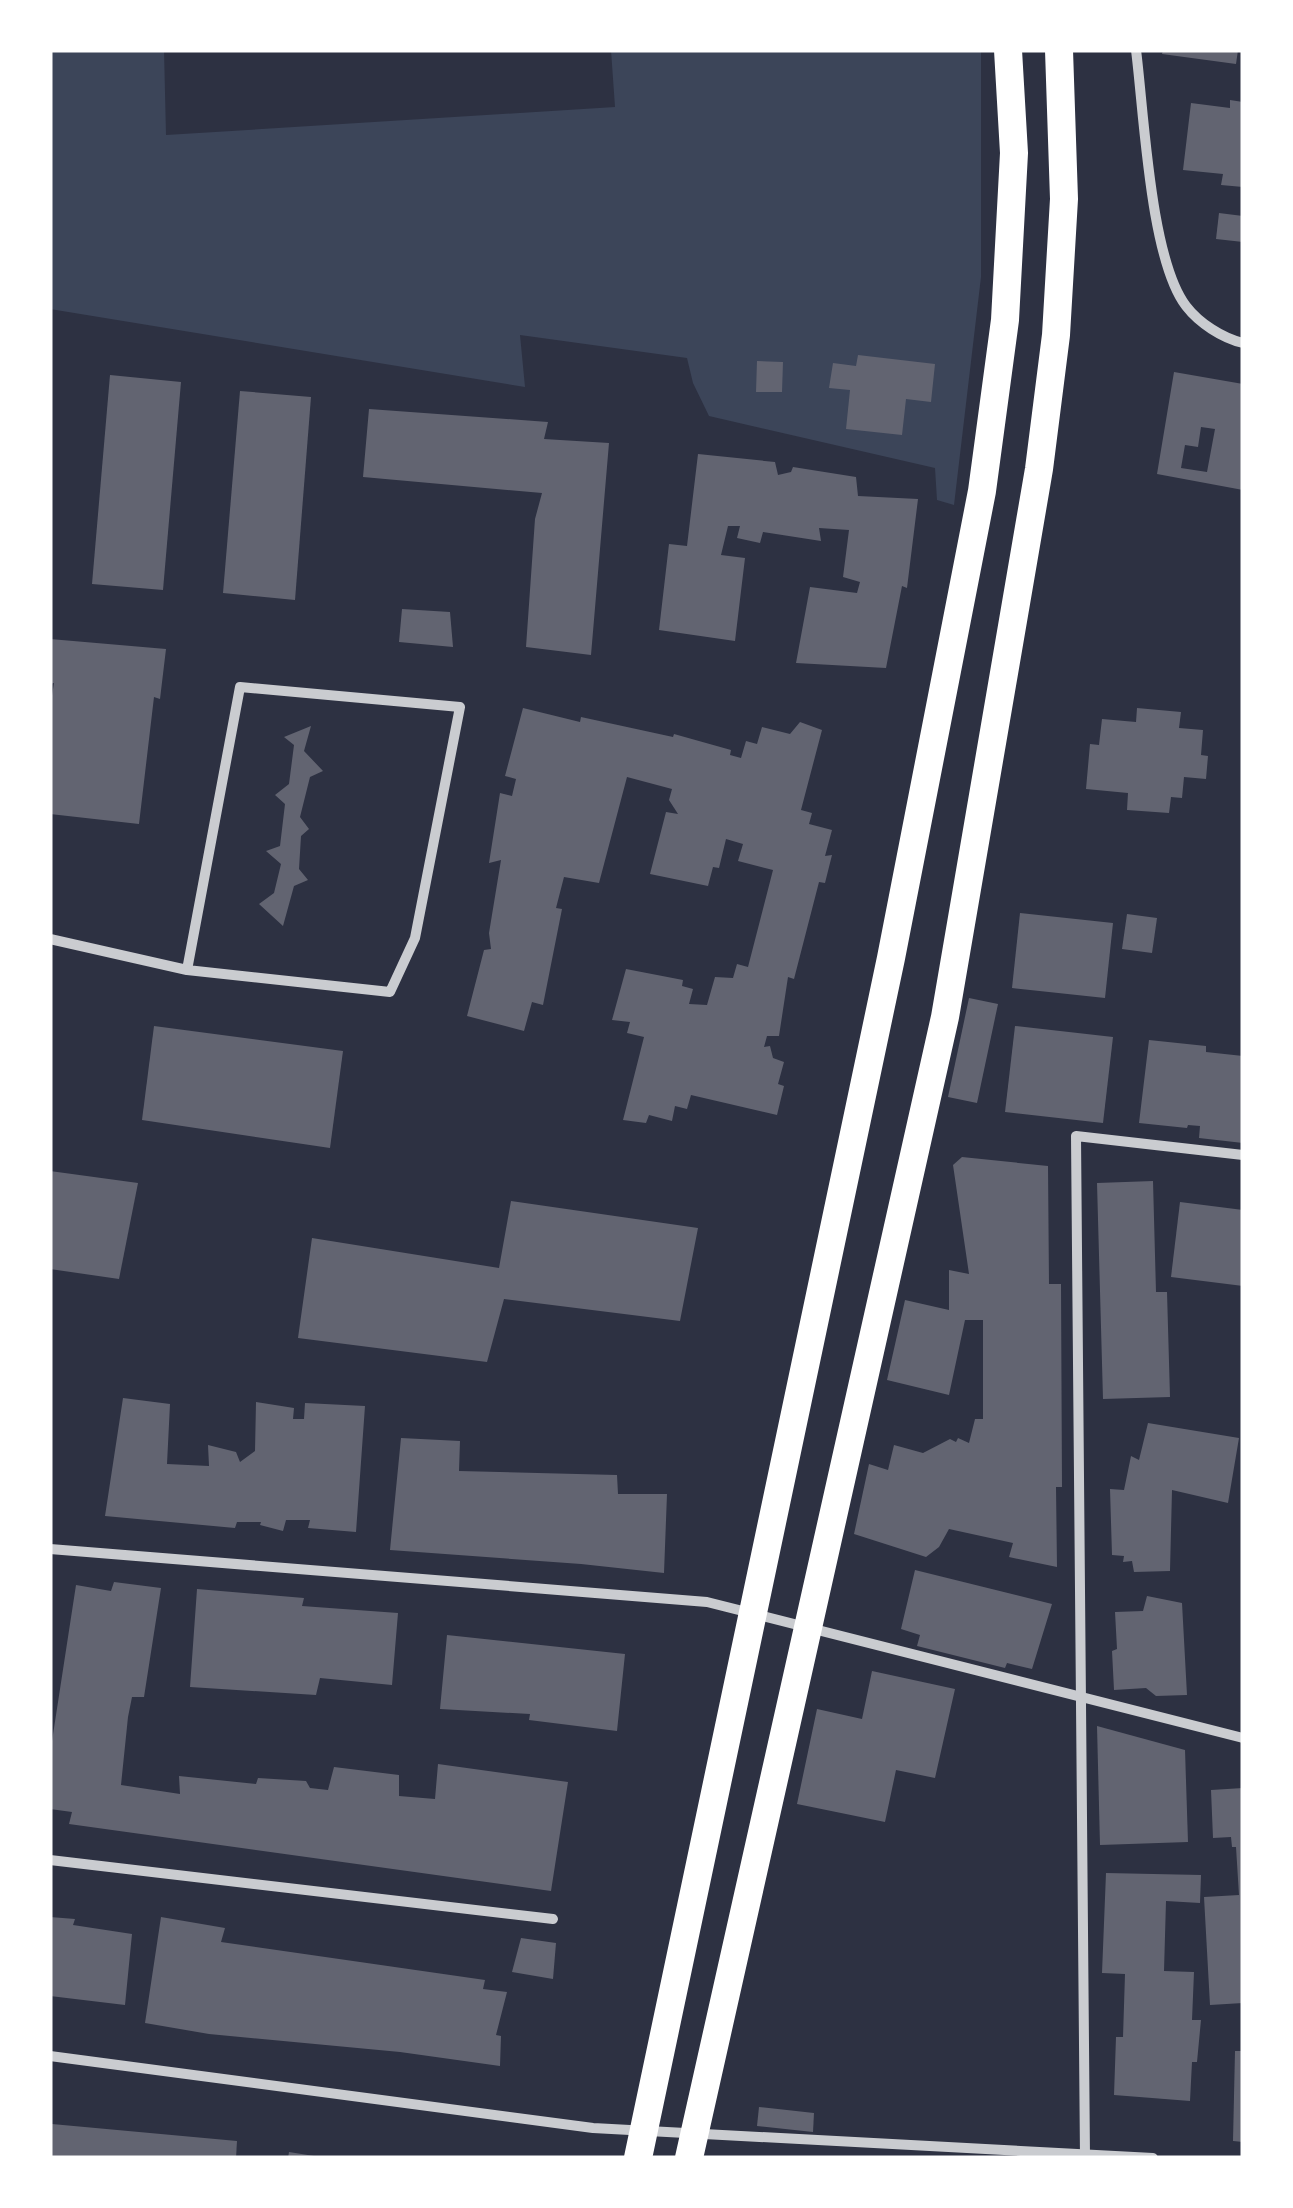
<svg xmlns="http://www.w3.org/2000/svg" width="1293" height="2208" font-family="Quicksand,sans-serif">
<rect width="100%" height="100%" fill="#2d3142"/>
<polygon fill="#3c4559" points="50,50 164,50 166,135 615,107 611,50 981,50 981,277 954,505 937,500 935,468 709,416 693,383 687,358 520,335 525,387 50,309"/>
<g fill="#626471" fill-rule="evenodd">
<polygon points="1163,50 1238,50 1236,64 1162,54"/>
<polygon points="1230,100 1243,102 1243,187 1221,185 1223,174 1183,170 1191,103 1230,108"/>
<polygon points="1219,213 1243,216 1243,242 1216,239"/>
<polygon points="858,355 935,364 931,402 906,399 902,435 846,429 850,390 829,388 833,363 856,366"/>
<polygon points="757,361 783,362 782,392 756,392"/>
<path d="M 1174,372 L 1243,384 L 1243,490 L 1157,474 ZM 1201,427 L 1215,429 L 1207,472 L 1181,468 L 1185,445 L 1198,447 Z"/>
<polygon points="110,375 181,382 163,590 92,584"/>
<polygon points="240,391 311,397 295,600 223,593"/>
<polygon points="369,409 548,422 544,439 609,443 591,655 526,647 535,519 542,493 363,477"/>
<polygon points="698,454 775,462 778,475 791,472 793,467 856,477 858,496 918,499 907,588 902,586 886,668 796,663 810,587 857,593 860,582 843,577 849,530 819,528 821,541 763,532 760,543 737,538 740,526 728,526 721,555 745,558 735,641 659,630 669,544 687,546"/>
<polygon points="402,609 450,612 453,647 399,642"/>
<polygon points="50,639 166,649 160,699 154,697 139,824 50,814 50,708 54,683 50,684"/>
<polygon points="523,708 580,722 581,717 673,737 674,734 731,750 730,755 741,758 746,741 757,744 762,727 790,734 800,722 822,730 801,810 812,813 809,824 832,830 825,856 832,855 825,883 819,882 794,979 788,977 779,1036 767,1036 764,1047 770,1046 773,1058 784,1062 778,1084 784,1086 777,1115 691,1095 687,1109 675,1106 672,1121 649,1115 646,1123 623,1120 644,1037 627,1033 630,1022 612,1020 626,969 683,980 682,986 693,989 689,1004 707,1005 715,977 733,978 737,964 748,967 773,870 738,861 743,844 726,839 719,868 713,867 708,886 650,874 666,812 678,814 669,800 672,789 627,777 599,883 564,877 556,908 562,909 543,1005 532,1002 524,1031 467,1016 484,950 491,949 489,933 501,860 489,863 500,793 512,796 516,779 505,776"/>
<polygon points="1137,708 1181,712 1179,728 1203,730 1201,755 1208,756 1206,779 1184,777 1182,798 1171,797 1169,813 1127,810 1128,793 1086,789 1090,744 1099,745 1102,719 1136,722"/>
<polygon points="311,726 304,751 323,771 310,777 300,817 309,829 301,836 299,869 308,880 294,886 283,926 259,904 274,893 281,864 266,851 280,846 285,804 275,795 289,784 294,745 284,737"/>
<polygon points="1020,913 1113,923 1105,998 1012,988"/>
<polygon points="1127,914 1157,918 1152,953 1122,949"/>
<polygon points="969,998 998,1004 977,1103 948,1097"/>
<polygon points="154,1026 343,1051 330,1148 142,1120"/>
<polygon points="1015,1026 1113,1037 1103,1123 1005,1112"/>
<polygon points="1149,1040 1206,1046 1206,1052 1243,1056 1243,1143 1199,1138 1200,1126 1188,1125 1187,1128 1139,1123"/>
<polygon points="962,1157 1048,1166 1049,1284 1061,1284 1062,1487 1056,1487 1057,1567 1009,1557 1013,1543 949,1529 939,1547 926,1557 854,1534 869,1464 888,1470 894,1445 923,1453 950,1439 956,1442 958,1438 969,1443 975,1419 983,1419 983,1320 965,1320 949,1395 887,1380 905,1300 949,1310 949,1270 969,1274 953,1165"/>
<polygon points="50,1171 138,1183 119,1279 50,1269"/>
<polygon points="1153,1181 1156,1292 1167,1292 1170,1397 1103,1399 1097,1183"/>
<polygon points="511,1201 698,1228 680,1321 504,1299 487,1362 298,1338 312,1238 499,1268"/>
<polygon points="1180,1202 1243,1210 1243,1286 1171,1277"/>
<polygon points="123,1398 170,1404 167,1464 209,1466 208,1445 236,1452 240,1462 255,1451 256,1402 294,1408 293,1419 304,1419 305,1403 365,1406 356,1532 308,1528 310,1520 286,1520 283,1531 260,1525 261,1522 237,1522 235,1528 105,1516"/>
<polygon points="1148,1423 1239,1438 1228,1503 1172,1490 1170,1571 1134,1572 1132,1561 1123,1562 1124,1556 1112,1555 1110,1489 1124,1490 1131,1456 1139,1460"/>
<polygon points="401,1438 460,1441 459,1471 617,1475 618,1494 667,1494 664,1573 581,1564 390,1550"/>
<polygon points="915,1570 1052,1604 1032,1669 1007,1663 1005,1668 917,1646 920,1635 901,1629"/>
<polygon points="114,1582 161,1588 144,1697 132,1697 128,1717 121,1785 180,1794 179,1776 256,1784 258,1778 306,1781 310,1788 328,1790 334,1767 399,1775 399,1796 435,1799 438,1764 568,1782 551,1891 69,1824 72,1812 50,1809 50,1754 76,1585 111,1591"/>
<polygon points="197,1589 304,1598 302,1606 398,1613 392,1685 320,1678 316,1695 190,1687"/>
<polygon points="1147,1596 1182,1603 1187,1695 1156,1696 1146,1688 1114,1690 1112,1651 1117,1649 1115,1612 1143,1611"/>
<polygon points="447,1635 625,1654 617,1731 529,1720 530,1714 440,1709"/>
<polygon points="872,1671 955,1689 935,1778 896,1770 885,1822 797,1804 817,1709 862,1719"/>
<polygon points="1097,1726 1185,1750 1188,1842 1100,1845"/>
<polygon points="1243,1788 1243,2003 1210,2005 1204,1897 1239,1895 1236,1847 1232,1847 1231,1837 1213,1838 1211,1790"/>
<polygon points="1106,1873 1201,1875 1200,1903 1166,1901 1164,1971 1194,1972 1192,2020 1201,2020 1197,2062 1192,2062 1190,2101 1114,2095 1116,2037 1123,2037 1125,1974 1102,1973"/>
<polygon points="50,1917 75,1919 73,1925 132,1934 125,2005 50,1996"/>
<polygon points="161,1917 225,1928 221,1942 485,1980 483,1989 507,1992 496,2035 501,2036 500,2066 400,2052 209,2034 145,2023"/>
<polygon points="521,1938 556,1943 553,1979 512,1972"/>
<polygon points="1235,2051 1243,2051 1243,2142 1233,2141"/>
<polygon points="759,2107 814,2113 813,2132 757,2126"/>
<polygon points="52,2124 237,2141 236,2158 50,2158"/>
<polygon points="289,2152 314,2156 314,2158 288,2158"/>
</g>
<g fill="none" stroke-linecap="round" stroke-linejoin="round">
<g stroke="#caccd0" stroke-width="10">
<path d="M 1136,50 C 1144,112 1150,259 1186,306 C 1199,323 1222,338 1243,343"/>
<polyline points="50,939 187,970 390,992 415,938 460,707 240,687 187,970"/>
<polyline points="50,1549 707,1602 1243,1738"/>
<polyline points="50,1860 553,1919"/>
<polyline points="50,2056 593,2128 1153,2158"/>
<polyline points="1085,2158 1076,1136 1243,1155"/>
</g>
<g stroke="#fff" stroke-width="28">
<polyline points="638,2158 891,958 982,491 1005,320 1014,153 1008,50"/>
<polyline points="689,2158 945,1017 1039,469 1056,335 1064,199 1059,50"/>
</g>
</g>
<rect width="1293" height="2208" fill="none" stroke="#ffffff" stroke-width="105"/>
</svg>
